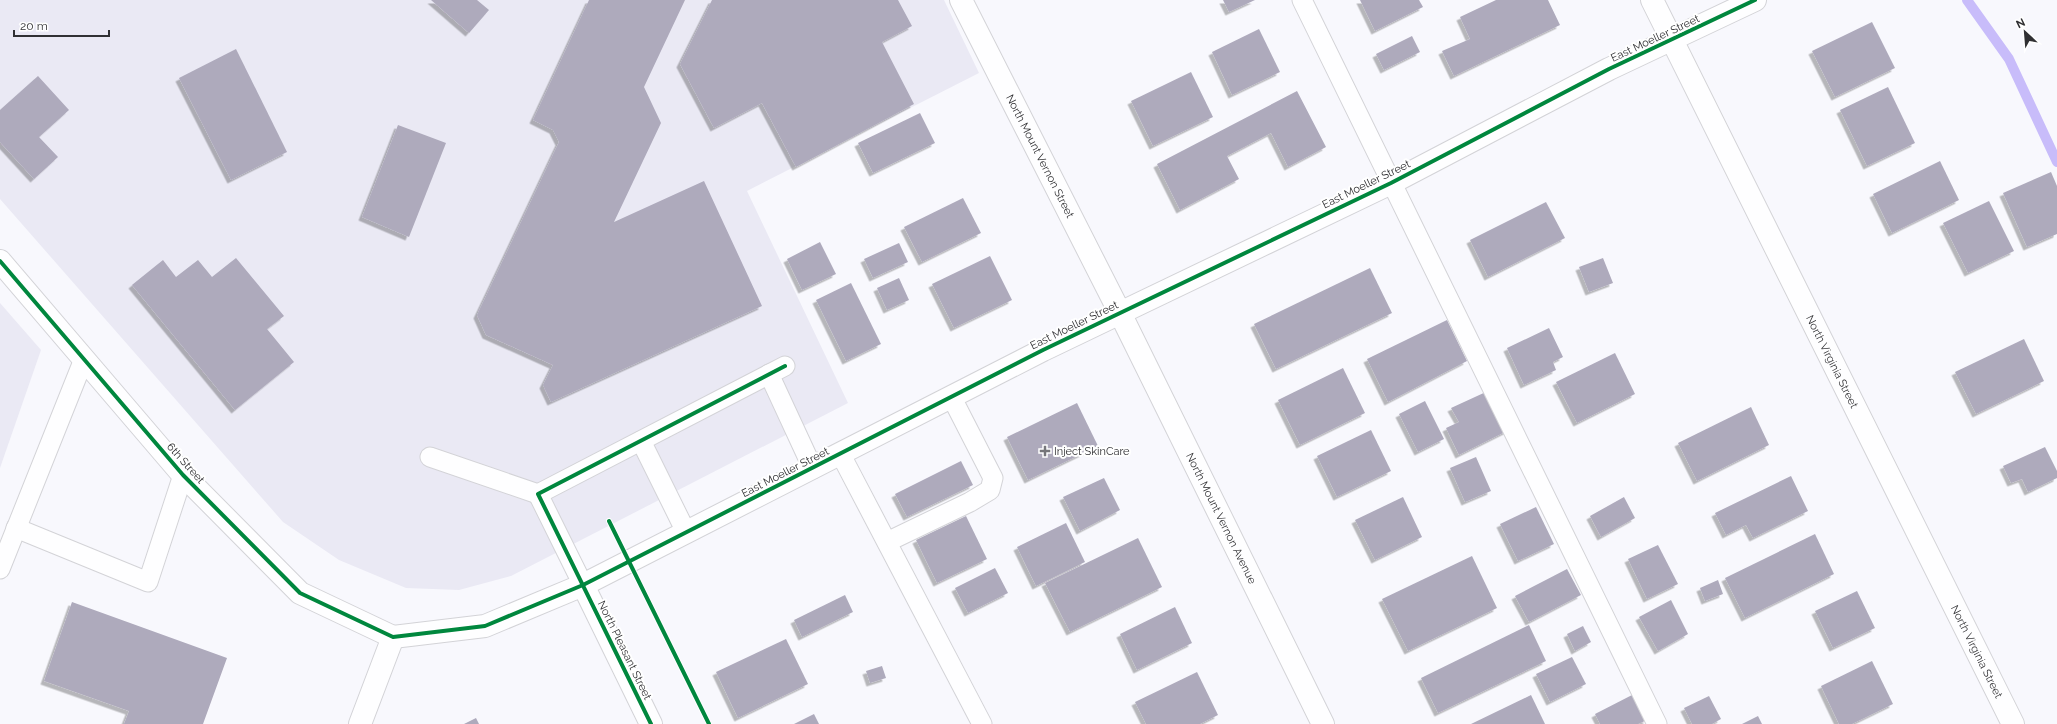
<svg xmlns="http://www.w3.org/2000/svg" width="2057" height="724" font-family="Raleway,sans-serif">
<defs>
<filter id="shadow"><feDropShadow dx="-3.5" dy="3.5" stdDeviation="0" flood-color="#0004"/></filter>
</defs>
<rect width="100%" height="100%" fill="#f8f8fd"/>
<g fill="#eae9f4">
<polygon points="0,0 944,0 979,73 747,191 848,403 511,576 459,590 406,588 339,560 283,522 0,199"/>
<polygon points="0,303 41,350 0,468"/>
</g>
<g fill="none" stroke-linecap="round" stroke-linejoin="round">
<polyline stroke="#c8bcfa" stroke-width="10" points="1967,0 2009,59 2057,162"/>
</g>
<g fill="#aeaabc" filter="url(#shadow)">
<polygon points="431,0 477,0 489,10 469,33"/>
<polygon points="589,0 685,0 644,87 661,123 614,222 704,181 762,306 551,402 543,385 553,365 486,335 477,315 559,142 553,130 533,120"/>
<polygon points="712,0 898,0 912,26 882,42 914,104 796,167 762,103 714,128 680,64"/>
<polygon points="1223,0 1255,0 1229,12"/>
<polygon points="1360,0 1419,0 1423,7 1375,31"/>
<polygon points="1496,0 1548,0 1560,25 1454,76 1442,51 1470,39 1460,17"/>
<polygon points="1872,22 1895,68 1835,97 1812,51"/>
<polygon points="1259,29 1280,72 1232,95 1212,52"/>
<polygon points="1412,36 1420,52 1384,70 1376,54"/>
<polygon points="236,49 287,152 231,180 179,78"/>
<polygon points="1191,72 1213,117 1153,146 1131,101"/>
<polygon points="38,76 69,110 39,137 58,157 34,179 0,142 0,110"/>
<polygon points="1888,87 1915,143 1867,166 1840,110"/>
<polygon points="1297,91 1326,147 1288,167 1271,133 1227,156 1239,179 1180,210 1157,164"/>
<polygon points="920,113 935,143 873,173 858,143"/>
<polygon points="398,125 446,143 409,237 362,217"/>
<polygon points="1940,161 1959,200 1892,233 1873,194"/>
<polygon points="2051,172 2057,186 2057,234 2027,247 2003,193"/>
<polygon points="963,198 981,233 922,262 904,227"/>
<polygon points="1989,201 2014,251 1968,273 1943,223"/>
<polygon points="1546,202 1565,238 1488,277 1470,240"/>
<polygon points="820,242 836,274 802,290 787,259"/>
<polygon points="899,243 908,262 873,278 864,259"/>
<polygon points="990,256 1012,300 954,328 932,284"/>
<polygon points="236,258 284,316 267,329 294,362 235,410 132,285 163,260 176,277 198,260 212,277"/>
<polygon points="1603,258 1613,283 1589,292 1579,267"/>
<polygon points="1370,268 1392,313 1276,369 1254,324"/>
<polygon points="899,278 909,300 887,310 877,288"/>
<polygon points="851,283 881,344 846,361 816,300"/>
<polygon points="1447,320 1467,361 1388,402 1367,359"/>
<polygon points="1549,328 1563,357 1553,362 1556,370 1524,385 1507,348"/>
<polygon points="2024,339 2044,381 1976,414 1955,372"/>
<polygon points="1615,353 1635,394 1577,423 1556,382"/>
<polygon points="1343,368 1365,413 1300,445 1278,400"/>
<polygon points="1488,391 1509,430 1459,455 1446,428 1459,422 1451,408"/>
<polygon points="1425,401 1444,439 1418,452 1399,414"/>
<polygon points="1077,403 1098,446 1028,480 1007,437"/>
<polygon points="1751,407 1769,445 1697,481 1678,443"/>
<polygon points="1371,430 1391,471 1337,497 1317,456"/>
<polygon points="2045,447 2057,471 2057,478 2028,492 2022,479 2011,483 2003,466"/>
<polygon points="1476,457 1491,491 1465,502 1450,468"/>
<polygon points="961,461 973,485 907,517 895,494"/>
<polygon points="1791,476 1808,511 1753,538 1746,525 1726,535 1715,513"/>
<polygon points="1104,478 1120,510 1080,531 1063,497"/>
<polygon points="1403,497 1422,537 1375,560 1355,520"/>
<polygon points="1624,497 1635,518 1601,537 1590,516"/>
<polygon points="1536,507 1554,544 1518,561 1500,524"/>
<polygon points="966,516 987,559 937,583 916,540"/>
<polygon points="1066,523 1085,562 1036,586 1017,547"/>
<polygon points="1815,534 1834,574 1745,618 1725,578"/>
<polygon points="1138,538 1162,587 1070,632 1045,583"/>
<polygon points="1658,545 1678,584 1647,599 1628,559"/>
<polygon points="1472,556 1497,608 1408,651 1382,599"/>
<polygon points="995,568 1008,593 968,613 955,588"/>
<polygon points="1567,569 1581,595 1529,622 1515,596"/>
<polygon points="1718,580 1723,594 1705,601 1700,588"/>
<polygon points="1857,591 1875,628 1833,648 1815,611"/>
<polygon points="845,595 853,612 802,637 794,620"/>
<polygon points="1671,600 1688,634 1658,651 1639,617"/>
<polygon points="72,602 227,658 203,724 124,724 129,711 44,681"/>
<polygon points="1175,607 1192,643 1137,670 1120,634"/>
<polygon points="1529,625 1546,661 1438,713 1421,678"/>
<polygon points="1583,626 1591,642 1575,651 1567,634"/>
<polygon points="786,639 808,684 738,718 716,672"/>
<polygon points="1572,657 1586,684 1550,702 1536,674"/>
<polygon points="1872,661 1893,704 1852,724 1839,724 1821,686"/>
<polygon points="882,666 886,678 870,683 866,671"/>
<polygon points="1197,672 1218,715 1200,724 1146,724 1135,702"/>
<polygon points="1634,694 1647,720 1638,724 1600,724 1595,714"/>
<polygon points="1531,695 1545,724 1471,724"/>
<polygon points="1709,696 1721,719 1712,724 1692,724 1684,708"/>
<polygon points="814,714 819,724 794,724"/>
<polygon points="1758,716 1762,724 1742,724"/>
<polygon points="476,718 479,724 464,724"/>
</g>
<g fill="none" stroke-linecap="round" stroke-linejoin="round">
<g stroke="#d3d3d7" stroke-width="21">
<g id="lane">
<polyline points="1302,0 1657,724"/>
<polyline points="769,374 813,469"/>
<polyline points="641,441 686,532"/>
<polyline points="841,455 982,724"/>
<polyline points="430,457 538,494"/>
<polyline points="16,528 148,582 183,475"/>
<polyline points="887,542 970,502 990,490 993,478 952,398"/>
<polyline points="0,569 84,359"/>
<polyline points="583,585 538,494 785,366"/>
</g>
</g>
<g stroke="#d3d3d7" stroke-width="24">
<g id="street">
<path id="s1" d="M 961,0 L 1120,313 L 1323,724"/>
<path id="s2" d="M 1652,0 L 2013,724"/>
<polyline points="583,585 651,724"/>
<polyline points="393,637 485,626 583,585 1043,350 1391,183 1609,69 1755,0"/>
</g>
</g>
<g stroke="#d3d3d7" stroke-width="24">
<polyline id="secondary" points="0,261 183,475 300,593 393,637 360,724"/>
</g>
<use href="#lane" stroke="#fefeff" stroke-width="19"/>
<use href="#street" stroke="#fefeff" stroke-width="22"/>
<use href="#secondary" stroke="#fefeff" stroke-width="22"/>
<g stroke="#fff" stroke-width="6">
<g id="cycleway">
<polyline points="0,261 183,475 300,593 393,637 485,626 583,585 1043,350 1391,183 1609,69 1755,0"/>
<polyline points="609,521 709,724"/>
<polyline points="651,724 538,494 785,366"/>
</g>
</g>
<use href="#cycleway" stroke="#00873e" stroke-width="4"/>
</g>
<path fill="#76767a" stroke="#fff" stroke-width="1.5" d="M1043 445h4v4h4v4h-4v4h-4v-4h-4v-4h4z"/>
<g text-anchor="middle" stroke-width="4" stroke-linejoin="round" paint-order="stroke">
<g font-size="11" fill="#303033" stroke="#fff">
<text transform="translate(1655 38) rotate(-25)" y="4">East Moeller Street</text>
<text dy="4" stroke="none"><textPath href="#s1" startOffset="175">North Mount Vernon Street</textPath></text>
<text transform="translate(1366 184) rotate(-26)" y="4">East Moeller Street</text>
<text transform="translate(1074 325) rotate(-26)" y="4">East Moeller Street</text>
<text dy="4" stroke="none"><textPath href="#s2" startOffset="404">North Virginia Street</textPath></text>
<text transform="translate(186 463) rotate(48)" y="4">6th Street</text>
<text transform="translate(785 472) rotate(-27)" y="4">East Moeller Street</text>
<text dy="4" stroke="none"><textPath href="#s1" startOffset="580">North Mount Vernon Avenue</textPath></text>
<text transform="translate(625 650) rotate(64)" y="4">North Pleasant Street</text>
<text dy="4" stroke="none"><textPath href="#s2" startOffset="728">North Virginia Street</textPath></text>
</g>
<g font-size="11" fill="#303033" stroke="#fff" text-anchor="start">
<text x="1054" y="455">Inject SkinCare</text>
</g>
</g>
<g transform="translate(2025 32) rotate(334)" stroke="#ffffff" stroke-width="3" paint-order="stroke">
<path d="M0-3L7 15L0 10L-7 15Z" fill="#303033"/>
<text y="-6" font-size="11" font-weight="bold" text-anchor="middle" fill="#303033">N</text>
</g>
<path d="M14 30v6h95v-6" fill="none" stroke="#303033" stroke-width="2"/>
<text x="20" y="30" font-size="12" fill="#303033" stroke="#ffffff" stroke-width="3" paint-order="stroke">20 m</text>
</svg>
